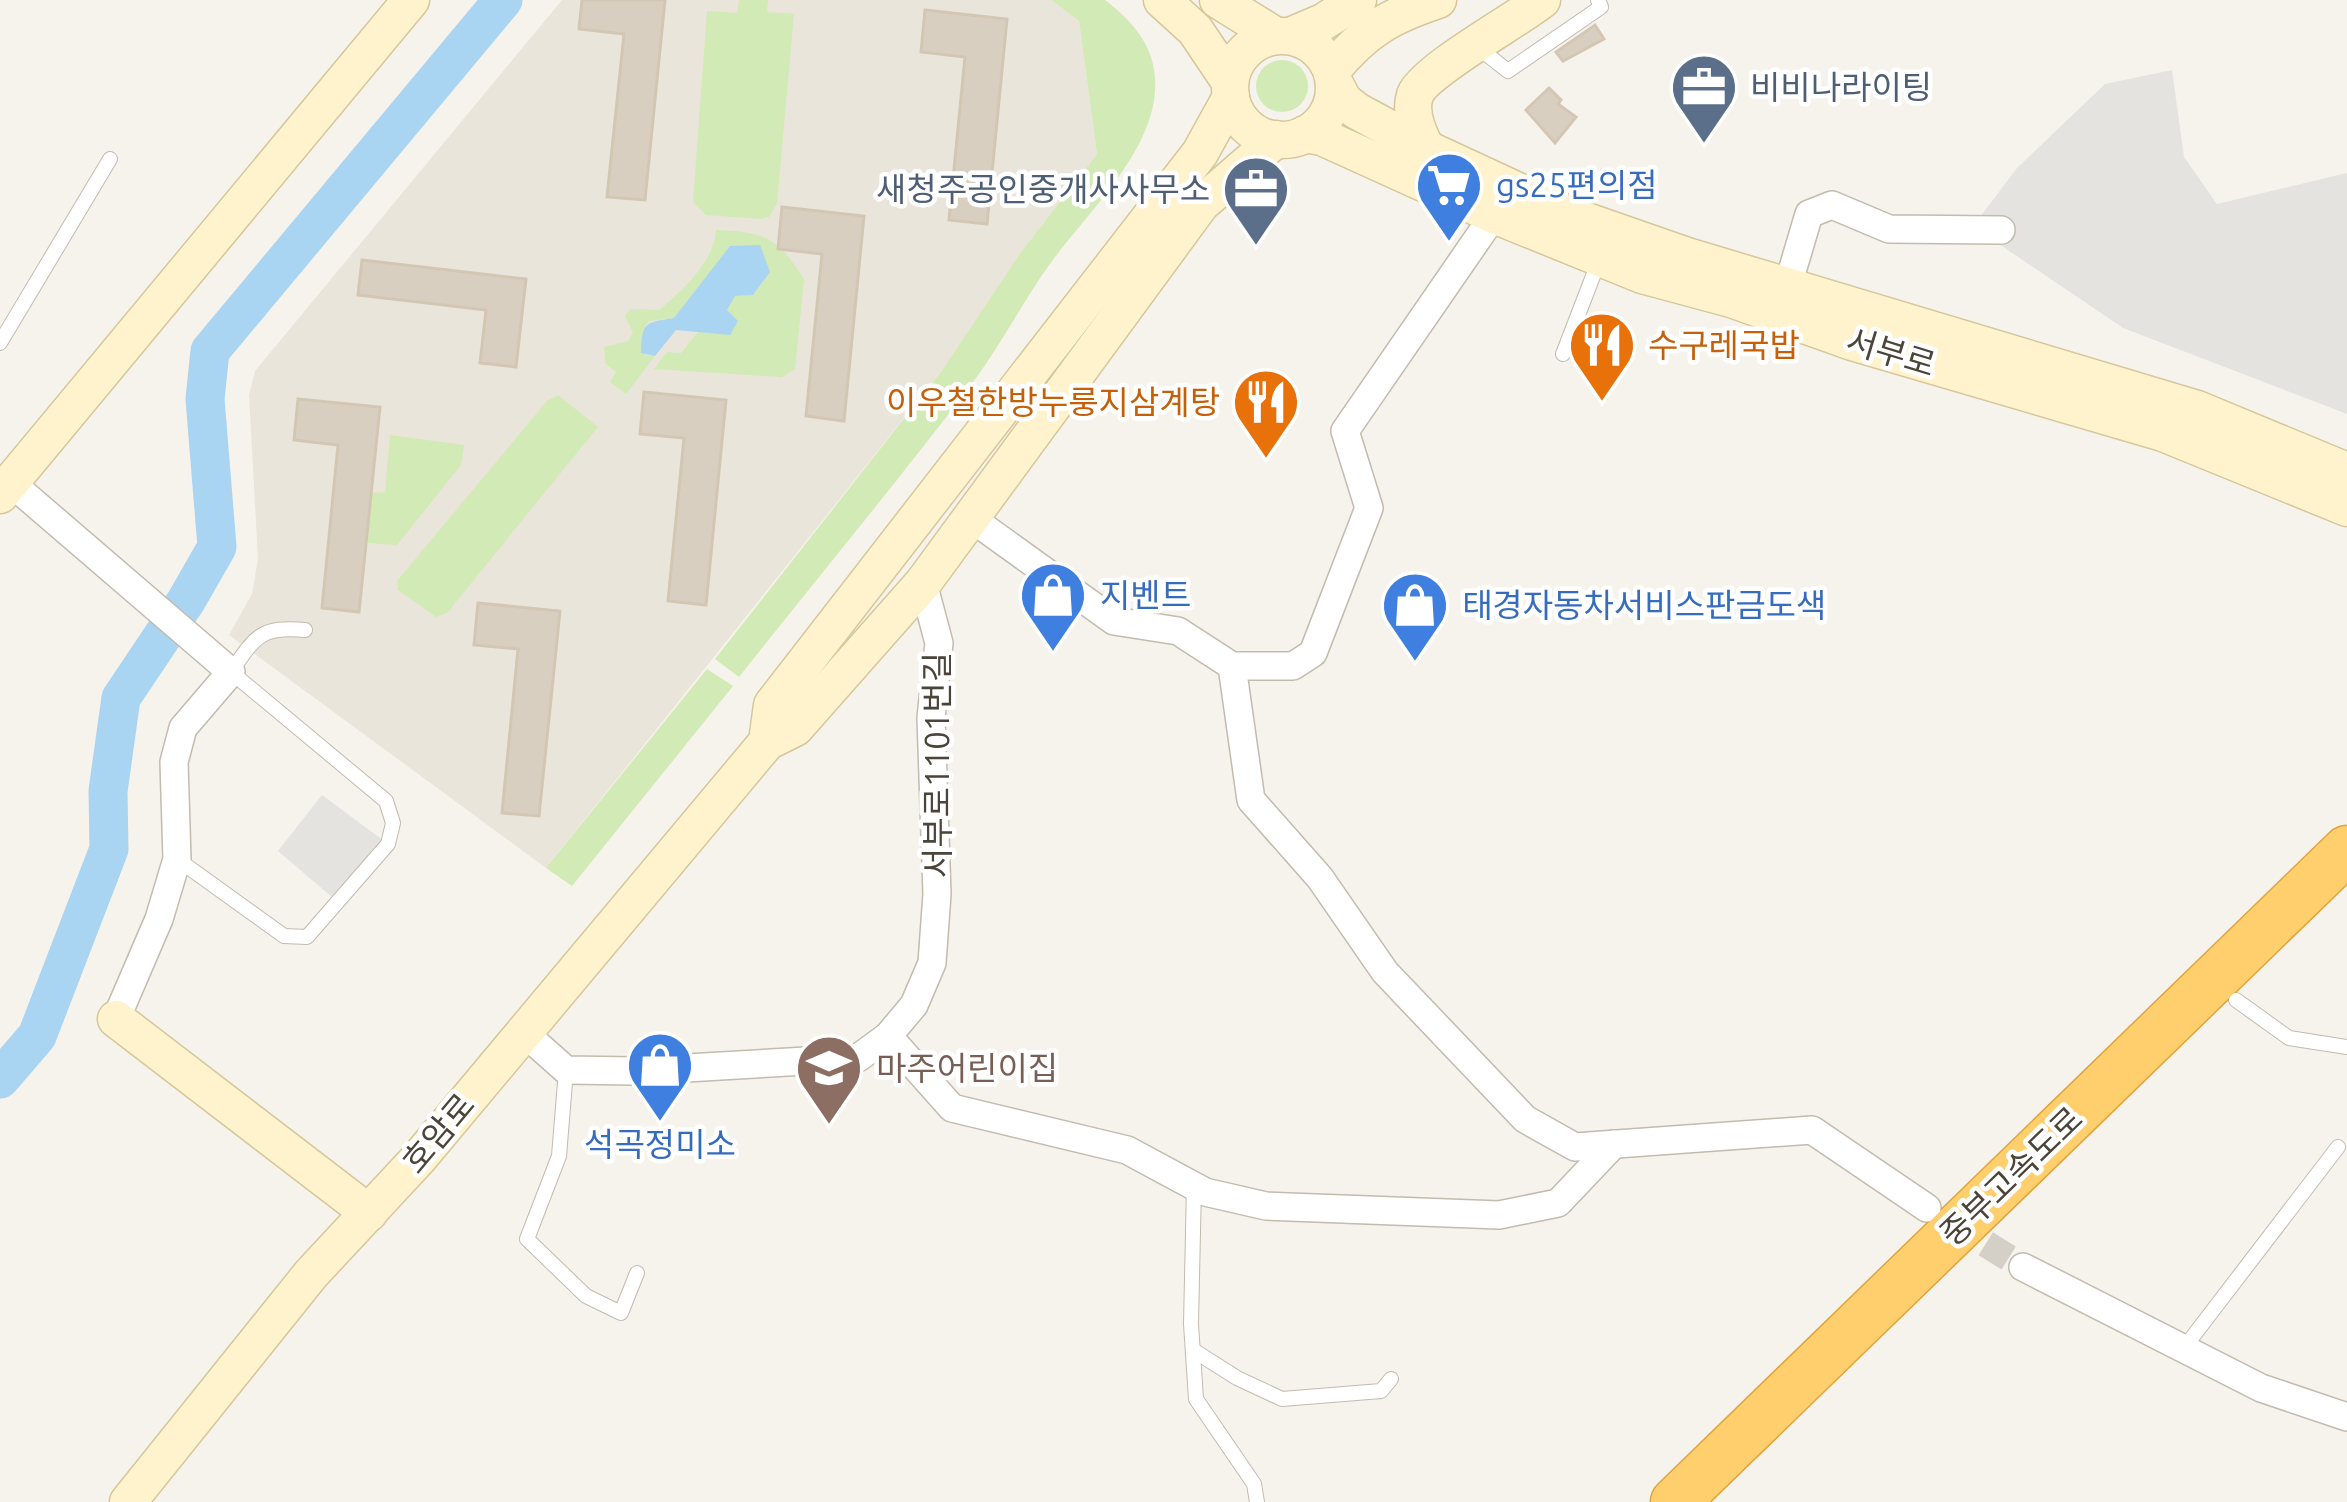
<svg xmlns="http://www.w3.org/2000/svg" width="2347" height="1502" font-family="Ubuntu,'Noto Sans KR',sans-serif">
<rect width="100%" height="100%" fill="#f6f3ec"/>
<polygon fill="#eae5da" points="562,0 1051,0 1079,21 1097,154 1021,252 943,369 546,868 229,635 252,594 258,559 249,395 255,371"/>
<g fill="#d2eab5">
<polygon points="739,0 768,0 767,12 794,14 777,203 769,217 761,219 706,215 693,202 707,11 737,13"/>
<path d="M 1051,0 L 1105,0 C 1135,23 1158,50 1155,91 C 1151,156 1083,217 1047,268 C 1019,308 997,352 967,390 C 893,487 815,581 739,677 L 715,659 L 943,369 L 1021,252 L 1097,154 L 1079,21 Z"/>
<circle cx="1282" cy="86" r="26"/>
<path d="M 716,230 C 765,232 776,236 804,279 L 795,369 L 782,377 L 654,369 L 667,352 L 681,353 L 698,332 L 730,334 L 727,310 L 735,296 L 753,295 L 770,272 L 731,246 L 674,318 L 649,321 L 645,326 L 646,355 L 655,356 L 626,394 L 610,382 L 616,372 L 605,363 L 604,347 L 628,341 L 633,333 L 625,316 L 630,309 L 659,310 C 684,289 715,260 716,230 Z"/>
<polygon points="558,395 598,427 447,613 436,617 398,590 397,581 547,401"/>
<polygon points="390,435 464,445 461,465 397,545 368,543 370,493 385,492"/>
<polygon points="707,669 733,686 572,886 546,868"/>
</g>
<g fill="#e5e3e0">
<polygon points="2172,70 2184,157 2217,204 2347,173 2347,414 2123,328 1999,244 1980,217 2017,168 2105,84"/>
<polygon points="322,795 388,844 339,903 278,851"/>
</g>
<path fill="#a9d4f2" d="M 760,245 L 770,272 L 753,295 L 735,296 L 727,310 L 738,321 L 730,335 L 676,330 L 655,356 L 641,353 C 642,321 645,323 674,318 L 730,246 Z"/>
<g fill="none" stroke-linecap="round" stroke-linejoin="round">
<polyline stroke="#a9d4f2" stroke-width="39" points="0,1079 37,1036 109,849 108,791 121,698 186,601 217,547 205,399 210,351 503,0"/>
</g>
<g fill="#d8cfc1" stroke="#d3c7b4" stroke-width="3">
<polygon points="582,0 665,0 645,200 607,197 624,34 579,29"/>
<polygon points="925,10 1007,19 987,224 949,220 965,57 921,52"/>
<polygon points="1595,25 1604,39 1563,61 1556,52"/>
<polygon points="1549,88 1561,100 1558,104 1576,117 1555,143 1526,110"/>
<polygon points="782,207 864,216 844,421 806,416 822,254 778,249"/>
<polygon points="362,260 526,279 516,367 480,363 486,310 358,295"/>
<polygon points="644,392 726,400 706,605 668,601 684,438 640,434"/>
<polygon points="298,399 380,407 359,612 322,608 338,445 294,440"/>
<polygon points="478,603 560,611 539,816 502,813 518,649 474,645"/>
</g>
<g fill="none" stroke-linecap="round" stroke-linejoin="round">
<polyline stroke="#d4d0c8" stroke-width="27" stroke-dasharray="27 14" stroke-linecap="butt" points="1951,1222 2023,1267"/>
<g stroke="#c2bbae" stroke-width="16">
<g id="lane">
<polyline points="1476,46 1508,71 1601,7 1598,0"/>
<polyline points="0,343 110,159"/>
<polyline points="1563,354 1600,258"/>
<path d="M 177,859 L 284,936 L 307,937 L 388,844 L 393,823 L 386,801 L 231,672 C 255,637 260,626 305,630"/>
<polyline points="2236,1000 2289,1038 2347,1047"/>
<polyline points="566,1070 559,1156 527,1239 586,1296 621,1313 637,1273"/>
<polyline points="1194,1186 1191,1324 1196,1399 1254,1484 1257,1502"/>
<polyline points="2184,1348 2338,1147"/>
<polyline points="1193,1350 1237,1378 1282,1399 1381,1391 1391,1379"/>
</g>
</g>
<g stroke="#c2bbae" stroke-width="30">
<g id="street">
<polyline points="1788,285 1809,214 1832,205 1889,229 2001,230"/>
<polyline points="10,482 231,672 183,728 174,762 177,859 159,919 116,1019"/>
<polyline points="968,516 1114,621 1178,631 1232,666 1293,666 1313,653 1369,508 1345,431 1494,215"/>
<polyline points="1232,666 1251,800 1320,878 1385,972 1525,1119 1575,1147 1812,1130 1927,1208"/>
<polyline points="522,1031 566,1070 635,1071 858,1058 888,1036 914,1005 932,963 937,894 931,718 939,643 923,583"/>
<polyline points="888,1036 952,1108 1127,1150 1205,1192 1266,1206 1499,1215 1558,1203 1614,1144"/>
<polyline points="2023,1267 2261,1388 2347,1417"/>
</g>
</g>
<g stroke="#d6c79b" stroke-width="39">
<g id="secondary">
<polyline points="1162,0 1195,30 1230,82"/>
<polyline points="1218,0 1276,36"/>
<polyline points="1290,36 1323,22 1358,0"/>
<circle cx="1282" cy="88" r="52"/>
<path d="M 1332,70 C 1365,30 1390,16 1438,0"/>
<polyline points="1335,84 1344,101 1357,111 1425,148 1572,216 1687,256 2197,409 2347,471"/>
<polyline points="1305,134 1322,137 1494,215 1642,275 1731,299 1852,342 2163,433 2347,508"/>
<path d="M 1426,148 C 1418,133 1409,113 1415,95 C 1424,71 1517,20 1542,0"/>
<polyline points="0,495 411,0"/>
<polyline points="767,742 772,705 1200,153 1231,97"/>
<polyline points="116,1019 369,1213"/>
<polyline points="128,1502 311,1274 419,1158 767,742 795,728 923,583 1201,204 1276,139"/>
</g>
</g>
<g stroke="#e0a43c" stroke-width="51">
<polyline id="highway" points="1675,1502 2347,850"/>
</g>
<use href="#lane" stroke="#fff" stroke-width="14"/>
<use href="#street" stroke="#fff" stroke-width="27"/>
<use href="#secondary" stroke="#fff3cd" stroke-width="36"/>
<use href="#highway" stroke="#ffcf6e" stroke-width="48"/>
</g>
<defs>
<g id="office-pin" transform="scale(3.45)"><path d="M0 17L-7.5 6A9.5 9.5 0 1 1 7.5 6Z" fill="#5c6f8a" stroke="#fff"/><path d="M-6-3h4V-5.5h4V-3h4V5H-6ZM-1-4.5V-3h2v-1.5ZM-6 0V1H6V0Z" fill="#fff"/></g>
<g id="supermarket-pin" transform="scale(3.45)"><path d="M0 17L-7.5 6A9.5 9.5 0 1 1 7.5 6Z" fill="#3f7fe0" stroke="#fff"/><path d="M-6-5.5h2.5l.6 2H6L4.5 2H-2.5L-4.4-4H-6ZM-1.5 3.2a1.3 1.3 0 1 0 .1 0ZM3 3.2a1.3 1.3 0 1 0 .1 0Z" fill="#fff"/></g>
<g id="restaurant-pin" transform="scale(3.45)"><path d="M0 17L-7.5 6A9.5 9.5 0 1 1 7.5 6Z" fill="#e8710a" stroke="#fff"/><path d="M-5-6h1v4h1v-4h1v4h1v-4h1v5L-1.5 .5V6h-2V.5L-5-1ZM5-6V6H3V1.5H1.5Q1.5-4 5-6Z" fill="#fff"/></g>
<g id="shop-pin" transform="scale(3.45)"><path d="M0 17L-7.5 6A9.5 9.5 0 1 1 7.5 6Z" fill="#3f7fe0" stroke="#fff"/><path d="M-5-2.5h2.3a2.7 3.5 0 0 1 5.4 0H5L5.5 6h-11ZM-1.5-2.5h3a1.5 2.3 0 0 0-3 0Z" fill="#fff"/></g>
<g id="school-pin" transform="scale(3.45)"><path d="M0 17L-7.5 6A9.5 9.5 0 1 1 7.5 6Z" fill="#8d6e63" stroke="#fff"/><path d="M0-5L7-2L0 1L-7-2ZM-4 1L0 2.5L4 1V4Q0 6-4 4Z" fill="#fff"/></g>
</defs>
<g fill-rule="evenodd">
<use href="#office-pin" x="1704" y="87"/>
<use href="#supermarket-pin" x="1449" y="185"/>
<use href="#office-pin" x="1256" y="189"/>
<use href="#restaurant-pin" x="1602" y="345"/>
<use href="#restaurant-pin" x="1266" y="402"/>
<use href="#shop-pin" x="1053" y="595"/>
<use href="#shop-pin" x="1415" y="605"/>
<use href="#shop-pin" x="660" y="1065"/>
<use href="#school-pin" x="829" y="1068"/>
</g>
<g text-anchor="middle" stroke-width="9" stroke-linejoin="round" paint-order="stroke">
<g font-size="33" fill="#4e5e75" stroke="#fff" text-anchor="start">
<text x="1750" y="99">비비나라이팅</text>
<text x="1210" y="201" text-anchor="end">새청주공인중개사사무소</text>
</g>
<g font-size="33" fill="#366cbe" stroke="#fff" text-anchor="start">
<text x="1496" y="197">gs25편의점</text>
<text x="1100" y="607">지벤트</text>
<text x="1462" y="617">태경자동차서비스판금도색</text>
<text x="660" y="1156" text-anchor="middle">석곡정미소</text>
</g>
<g font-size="33" fill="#c56008" stroke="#fff" text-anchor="start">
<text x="1648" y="357">수구레국밥</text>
<text x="1220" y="414" text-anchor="end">이우철한방누룽지삼계탕</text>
</g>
<g font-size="33" fill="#4b4439" stroke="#fff">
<text transform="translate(1891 352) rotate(17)" y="12">서부로</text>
<text transform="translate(937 765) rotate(-90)" y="12">서부로1101번길</text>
<text transform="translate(438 1133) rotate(-50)" y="12">호암로</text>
<text transform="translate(2011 1176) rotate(-44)" y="12">중부고속도로</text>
</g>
<g font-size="33" fill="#785e54" stroke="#fff" text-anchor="start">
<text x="876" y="1080">마주어린이집</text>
</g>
</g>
</svg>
